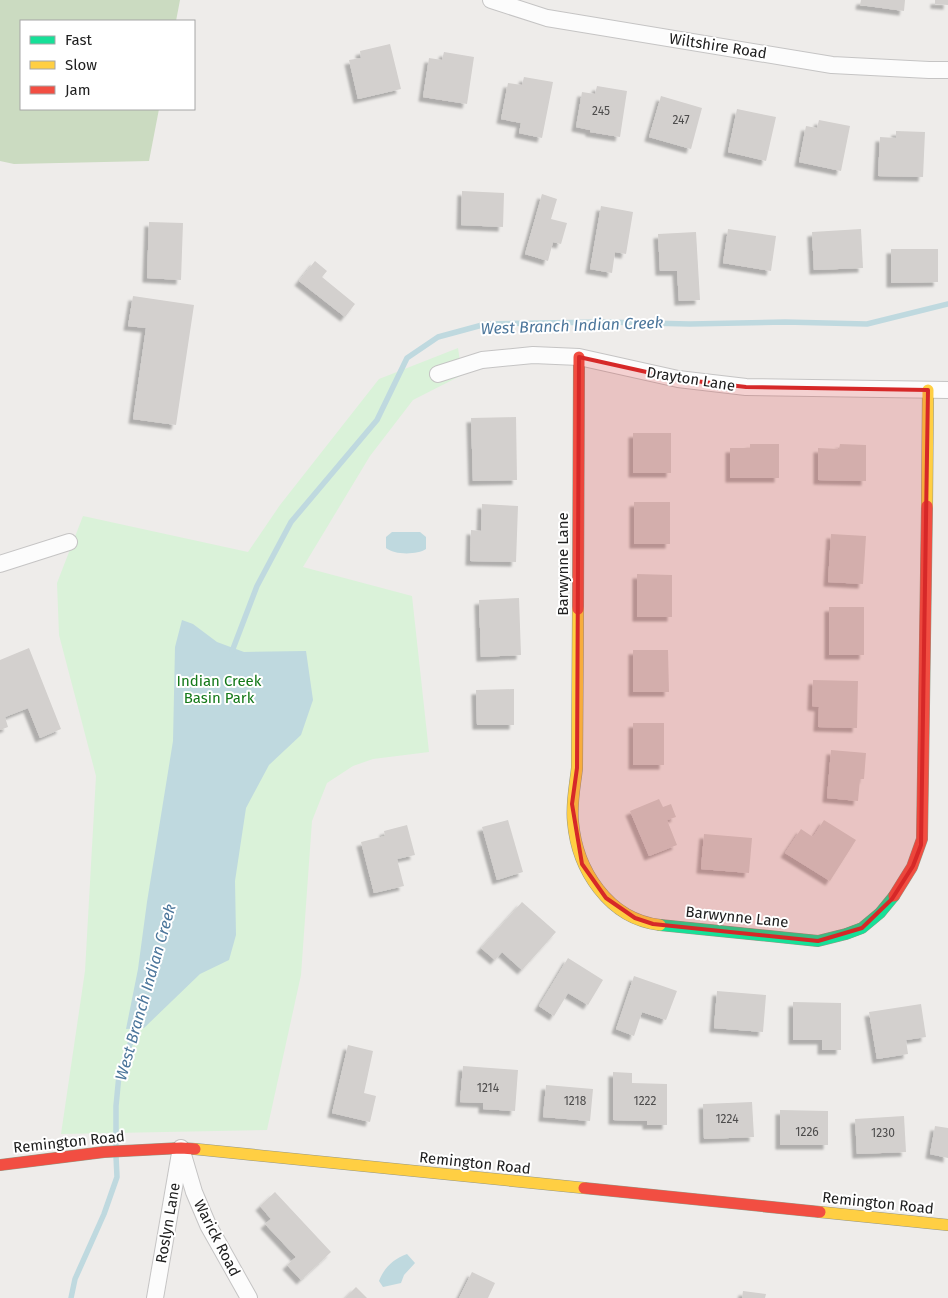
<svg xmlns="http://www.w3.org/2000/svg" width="948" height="1298" font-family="'Fira Sans',sans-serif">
<defs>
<filter id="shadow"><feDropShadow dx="-4.5" dy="4.5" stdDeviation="1" flood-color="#0004"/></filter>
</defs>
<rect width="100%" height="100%" fill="#eeecea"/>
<polygon fill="#cbdbc1" points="0,0 180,0 176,21 21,21 21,109 159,109 149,161 14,164 0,161"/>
<polygon fill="#daf2d9" points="458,348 462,375 413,400 370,456 303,567 412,596 429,752 373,759 353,766 327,783 312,821 301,975 267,1130 61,1134 85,971 96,776 59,635 57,583 83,516 248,552 280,505 379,379"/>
<g fill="#bfd9df">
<path d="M 392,532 L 420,532 L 426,537 L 426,549 C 417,555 394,555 386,548 L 386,537 Z"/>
<polygon points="182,620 193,624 217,642 244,652 306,651 313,700 301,735 269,765 246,808 235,881 236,935 229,960 200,974 144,1028 126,1029 138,969 147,902 173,741 175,647"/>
<path d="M 407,1254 L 415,1263 L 404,1275 L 401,1283 L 383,1287 L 379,1281 C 384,1268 393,1259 407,1254 Z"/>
</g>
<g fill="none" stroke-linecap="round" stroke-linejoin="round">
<g stroke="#bfd9df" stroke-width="5.5">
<polyline points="231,654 257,586 291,522 377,420 407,358 438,337 486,324 603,322 690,324 785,322 867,324 948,304"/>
<polyline points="116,1147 116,1106 119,1075 138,1022"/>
<polyline points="71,1298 75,1279 104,1214 117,1177 116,1156"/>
</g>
</g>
<g fill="#d3d0ce" filter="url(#shadow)">
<polygon points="861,0 905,0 904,11 860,5"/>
<polygon points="935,0 948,0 948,5 935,4"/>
<polygon points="390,44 401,89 358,99 349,60 361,58 360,51"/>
<polygon points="444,52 474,57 467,104 423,97 429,58 442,60"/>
<polygon points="524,77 553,82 542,138 519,133 521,123 501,119 508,83 522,85"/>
<polygon points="597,86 627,91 620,137 590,132 590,130 576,127 582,92 595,94"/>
<polygon points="661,96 702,108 691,149 649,137"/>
<polygon points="737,109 776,117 766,161 728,152"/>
<polygon points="819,120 850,126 841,171 799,162 806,126 817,128"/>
<polygon points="896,131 925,132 923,177 878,176 880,137 896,138"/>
<polygon points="462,191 504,193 503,227 461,225"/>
<polygon points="542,194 557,199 551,219 567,223 561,244 553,242 548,261 525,254"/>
<polygon points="601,206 633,212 626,254 615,252 612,273 590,269"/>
<polygon points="149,222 183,223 181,280 147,278"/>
<polygon points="728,229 776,236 771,271 723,263"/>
<polygon points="861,229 863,268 814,270 812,232"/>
<polygon points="696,232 700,300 679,301 677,271 660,271 658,234"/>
<polygon points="891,249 938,249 938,282 891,283"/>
<polygon points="315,261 327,271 322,277 355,304 345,317 299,281"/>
<polygon points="133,296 194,305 176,425 133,419 146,328 128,326"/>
<polygon points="516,417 517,480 473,481 471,418"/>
<rect x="633" y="433" width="38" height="40"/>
<polygon points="750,444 779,444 779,478 730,478 730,448 750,448"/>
<polygon points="840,444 866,445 866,481 818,480 818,448 839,449"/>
<rect x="634" y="502" width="36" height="42"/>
<polygon points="482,504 518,506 516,562 470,561 471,530 481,531"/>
<polygon points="831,534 866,536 863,584 828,582"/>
<polygon points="637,574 672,575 672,617 637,617"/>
<polygon points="519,598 521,655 481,657 479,600"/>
<rect x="829" y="607" width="35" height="48"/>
<polygon points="29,648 61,729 40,738 28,708 5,717 8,727 0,730 0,660"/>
<polygon points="633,650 668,650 669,692 633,692"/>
<polygon points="813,680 858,681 857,728 818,727 819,707 812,706"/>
<polygon points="514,689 514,725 477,725 476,690"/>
<rect x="633" y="723" width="31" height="42"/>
<polygon points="831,750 866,753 864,779 860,779 858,801 827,798"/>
<polygon points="659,799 663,807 671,804 676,817 667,820 677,845 649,856 630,811"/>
<polygon points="508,820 523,872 497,880 482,827"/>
<polygon points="824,820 856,840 830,881 785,853 801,829 813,837"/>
<polygon points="407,825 415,855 397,859 404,886 374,893 361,842 385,836 384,831"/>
<polygon points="704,834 752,838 749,873 701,869"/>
<polygon points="522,902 556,932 522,970 502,952 495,960 481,948"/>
<polygon points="568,958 603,980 588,1005 568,993 554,1016 539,1006"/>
<polygon points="634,976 677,991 666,1020 642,1012 634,1036 616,1029"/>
<polygon points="717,991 766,995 763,1032 714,1028"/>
<polygon points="793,1002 841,1003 841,1050 822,1050 822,1040 793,1040"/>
<polygon points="921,1004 926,1037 906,1040 908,1054 877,1059 869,1012"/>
<polygon points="348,1045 373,1051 364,1093 376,1096 370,1122 332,1113"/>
<polygon points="463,1066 518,1070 515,1111 483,1109 483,1103 460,1102"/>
<polygon points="613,1072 632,1073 632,1083 667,1084 667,1125 647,1125 647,1121 613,1120"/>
<polygon points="546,1085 593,1089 590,1121 543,1117"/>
<polygon points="752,1102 754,1137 704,1139 703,1104"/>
<polygon points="780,1110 828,1111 828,1145 780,1145"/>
<polygon points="904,1116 906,1152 857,1154 855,1119"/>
<polygon points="935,1126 948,1128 948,1158 930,1154"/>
<polygon points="275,1192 331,1252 301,1280 287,1265 296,1257 265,1224 271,1219 260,1206"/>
<polygon points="472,1272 495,1283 488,1298 459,1298"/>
<polygon points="356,1287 367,1298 345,1298"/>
<polygon points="743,1291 766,1294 765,1298 742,1298"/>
</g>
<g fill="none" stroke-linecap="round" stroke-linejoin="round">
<g stroke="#c5c4c4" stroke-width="18">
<g id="street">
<polyline points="491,0 547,18 832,65 929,70 948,70"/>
<polyline points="438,374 482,360 533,355 579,357 678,379 746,387 948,390"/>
<polyline points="0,564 69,542"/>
<polyline points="181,1148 194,1192 208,1225 249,1298"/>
<polyline points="155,1298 180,1153"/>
</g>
</g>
<g stroke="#969783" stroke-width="12">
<polyline id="fast" points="660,925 818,941 846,934 862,928 880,913 894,896"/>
</g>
<g stroke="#969783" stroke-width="12">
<g id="slow">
<polyline points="927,506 928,390"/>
<path d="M 578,609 L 577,768 C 575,786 571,804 573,822 C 577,869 608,919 660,925"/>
<polyline points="195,1149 584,1188"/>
<polyline points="820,1212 948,1225"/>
</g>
</g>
<g stroke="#969783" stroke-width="12">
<g id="jam">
<polyline points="578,609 579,357"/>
<polyline points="894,896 912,867 922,839 927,506"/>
<polyline points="0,1165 104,1152 181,1148 195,1149"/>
<polyline points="584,1188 820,1212"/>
</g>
</g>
<use href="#street" stroke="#fcfcfc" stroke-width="16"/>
<use href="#fast" stroke="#16e098" stroke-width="11"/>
<use href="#slow" stroke="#ffcf43" stroke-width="11"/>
<use href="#jam" stroke="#f24e42" stroke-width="11"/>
</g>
<path fill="#d62828" fill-opacity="0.2" stroke="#d62828" stroke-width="4" stroke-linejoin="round" d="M 579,357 L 678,379 L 746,387 L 928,390 L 921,845 L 913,866 L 892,899 L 862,928 L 818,941 L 653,924 L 635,918 L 606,898 L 582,864 L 572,804 L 577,768 Z"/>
<g text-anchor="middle" stroke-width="4" stroke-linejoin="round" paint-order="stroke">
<g font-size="12" fill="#4d4c4c">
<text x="601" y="115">245</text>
<text x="681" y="124">247</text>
<text x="488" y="1092">1214</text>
<text x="575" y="1105">1218</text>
<text x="645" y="1105">1222</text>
<text x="727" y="1123">1224</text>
<text x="807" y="1136">1226</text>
<text x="883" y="1137">1230</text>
</g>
<g font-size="15" fill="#202020" stroke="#fff">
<text transform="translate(718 46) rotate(9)" y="5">Wiltshire Road</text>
<text transform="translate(691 379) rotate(9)" y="5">Drayton Lane</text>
<text transform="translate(563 564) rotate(-90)" y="5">Barwynne Lane</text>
<text transform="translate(737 917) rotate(6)" y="5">Barwynne Lane</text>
<text transform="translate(69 1142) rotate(-6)" y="5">Remington Road</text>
<text transform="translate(475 1163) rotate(6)" y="5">Remington Road</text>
<text transform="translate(878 1203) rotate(6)" y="5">Remington Road</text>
<text transform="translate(168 1223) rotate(-80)" y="5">Roslyn Lane</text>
<text transform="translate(217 1238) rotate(63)" y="5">Warick Road</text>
</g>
<g font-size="15" fill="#147919" stroke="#fff">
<text x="219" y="686">Indian Creek<tspan x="219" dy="17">Basin Park</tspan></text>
</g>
<g font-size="16" font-style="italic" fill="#4c769b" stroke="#fff">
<text transform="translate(572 325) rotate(-2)" y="6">West Branch Indian Creek</text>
<text transform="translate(145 992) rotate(-74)" y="6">West Branch Indian Creek</text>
</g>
</g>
<rect x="20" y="20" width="175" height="90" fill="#ffffff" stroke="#a6a6a6"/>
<rect x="30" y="36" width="25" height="8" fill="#16e098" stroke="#a6a6a6"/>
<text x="65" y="45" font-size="15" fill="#202020">Fast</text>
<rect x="30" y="61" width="25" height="8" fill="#ffcf43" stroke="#a6a6a6"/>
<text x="65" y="70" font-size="15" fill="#202020">Slow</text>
<rect x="30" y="86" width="25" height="8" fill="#f24e42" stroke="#a6a6a6"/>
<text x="65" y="95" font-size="15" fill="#202020">Jam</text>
</svg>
